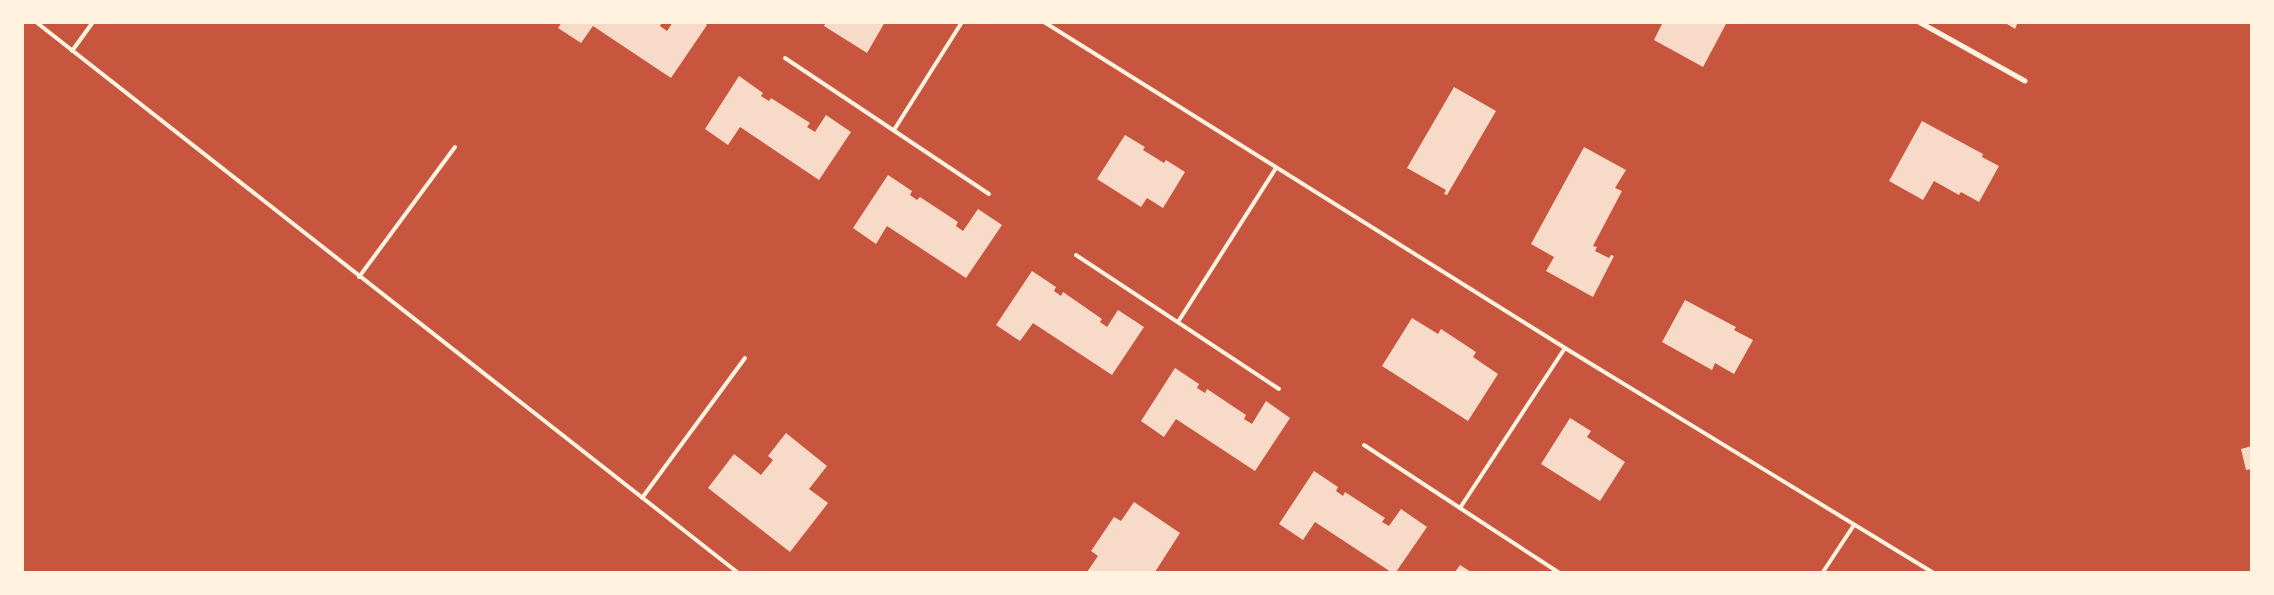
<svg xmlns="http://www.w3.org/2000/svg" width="2274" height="595" font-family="'Source Sans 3',sans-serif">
<rect width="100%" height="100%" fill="#c8553d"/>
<g fill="#f7dbc8">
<polygon points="562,22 662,22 660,26 667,31 673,22 703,22 707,25 671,78 593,26 581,43 558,28"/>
<polygon points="826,22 885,22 867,53 824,26"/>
<polygon points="1663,22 1727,22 1703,67 1654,40"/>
<polygon points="2004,22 2018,22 2015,29"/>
<polygon points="739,76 763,93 761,96 769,101 771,98 810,123 807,127 815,132 826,115 851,132 819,180 740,127 728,145 705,129"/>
<polygon points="1454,87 1496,111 1447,195 1444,194 1446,190 1407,168"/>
<polygon points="1922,121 1983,154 1982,157 1999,166 1979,202 1961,192 1959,195 1934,181 1923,200 1889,181"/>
<polygon points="1125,135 1145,147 1143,150 1164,163 1166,160 1185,172 1163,208 1147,198 1141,207 1097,179"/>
<polygon points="1584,147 1626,170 1615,188 1622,191 1593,246 1597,247 1595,251 1609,258 1611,255 1614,256 1593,297 1546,271 1554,257 1531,244"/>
<polygon points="888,175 912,191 910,195 917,200 920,197 958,222 956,226 963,231 978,209 1002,225 966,278 887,226 876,244 853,228"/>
<polygon points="1032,271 1056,287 1054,291 1061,296 1063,292 1102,319 1100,322 1107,327 1118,310 1144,327 1112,375 1033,323 1020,341 996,325"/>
<polygon points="1685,300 1736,327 1734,330 1753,340 1734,374 1715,363 1712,370 1662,342"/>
<polygon points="1412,318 1438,334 1441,329 1476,352 1473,357 1498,374 1468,421 1382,366"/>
<polygon points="1175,368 1199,384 1197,388 1205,393 1207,389 1246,415 1244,419 1252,424 1266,401 1290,418 1255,471 1176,419 1164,437 1141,421"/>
<polygon points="1570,418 1591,431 1587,437 1625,462 1600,501 1541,464"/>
<polygon points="786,433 827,466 809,489 828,503 790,552 708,488 734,454 761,475 773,460 768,456"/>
<polygon points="2252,446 2252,469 2246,470 2241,449"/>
<polygon points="1314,471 1338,487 1336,491 1343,496 1345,492 1385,518 1382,522 1389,526 1401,509 1427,527 1396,572 1391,572 1315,522 1303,540 1279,524"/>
<polygon points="1134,502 1180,533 1155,572 1087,572 1098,556 1091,551 1114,517 1121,521"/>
<polygon points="1460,565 1471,572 1455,572"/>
</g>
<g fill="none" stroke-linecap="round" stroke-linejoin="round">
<g stroke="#fff3e0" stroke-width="4">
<polyline points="36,22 737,572"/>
<polyline points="1044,22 1565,348 1932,572"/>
<polyline points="72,51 93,22"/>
<polyline points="785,58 989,194"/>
<polyline points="894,130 962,22"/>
<polyline points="1076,255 1279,389"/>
<polyline points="359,277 455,147"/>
<polyline points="1178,322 1276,168"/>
<polyline points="1364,445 1460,508"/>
<polyline points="642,498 745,358"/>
<polyline points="1558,572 1460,508 1565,348"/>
<polyline points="1823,572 1854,525"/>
</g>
<polyline stroke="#fff3e0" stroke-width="5" points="1919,22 2025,81"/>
</g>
<rect width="2274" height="595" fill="none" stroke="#fff3e0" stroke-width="48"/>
</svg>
